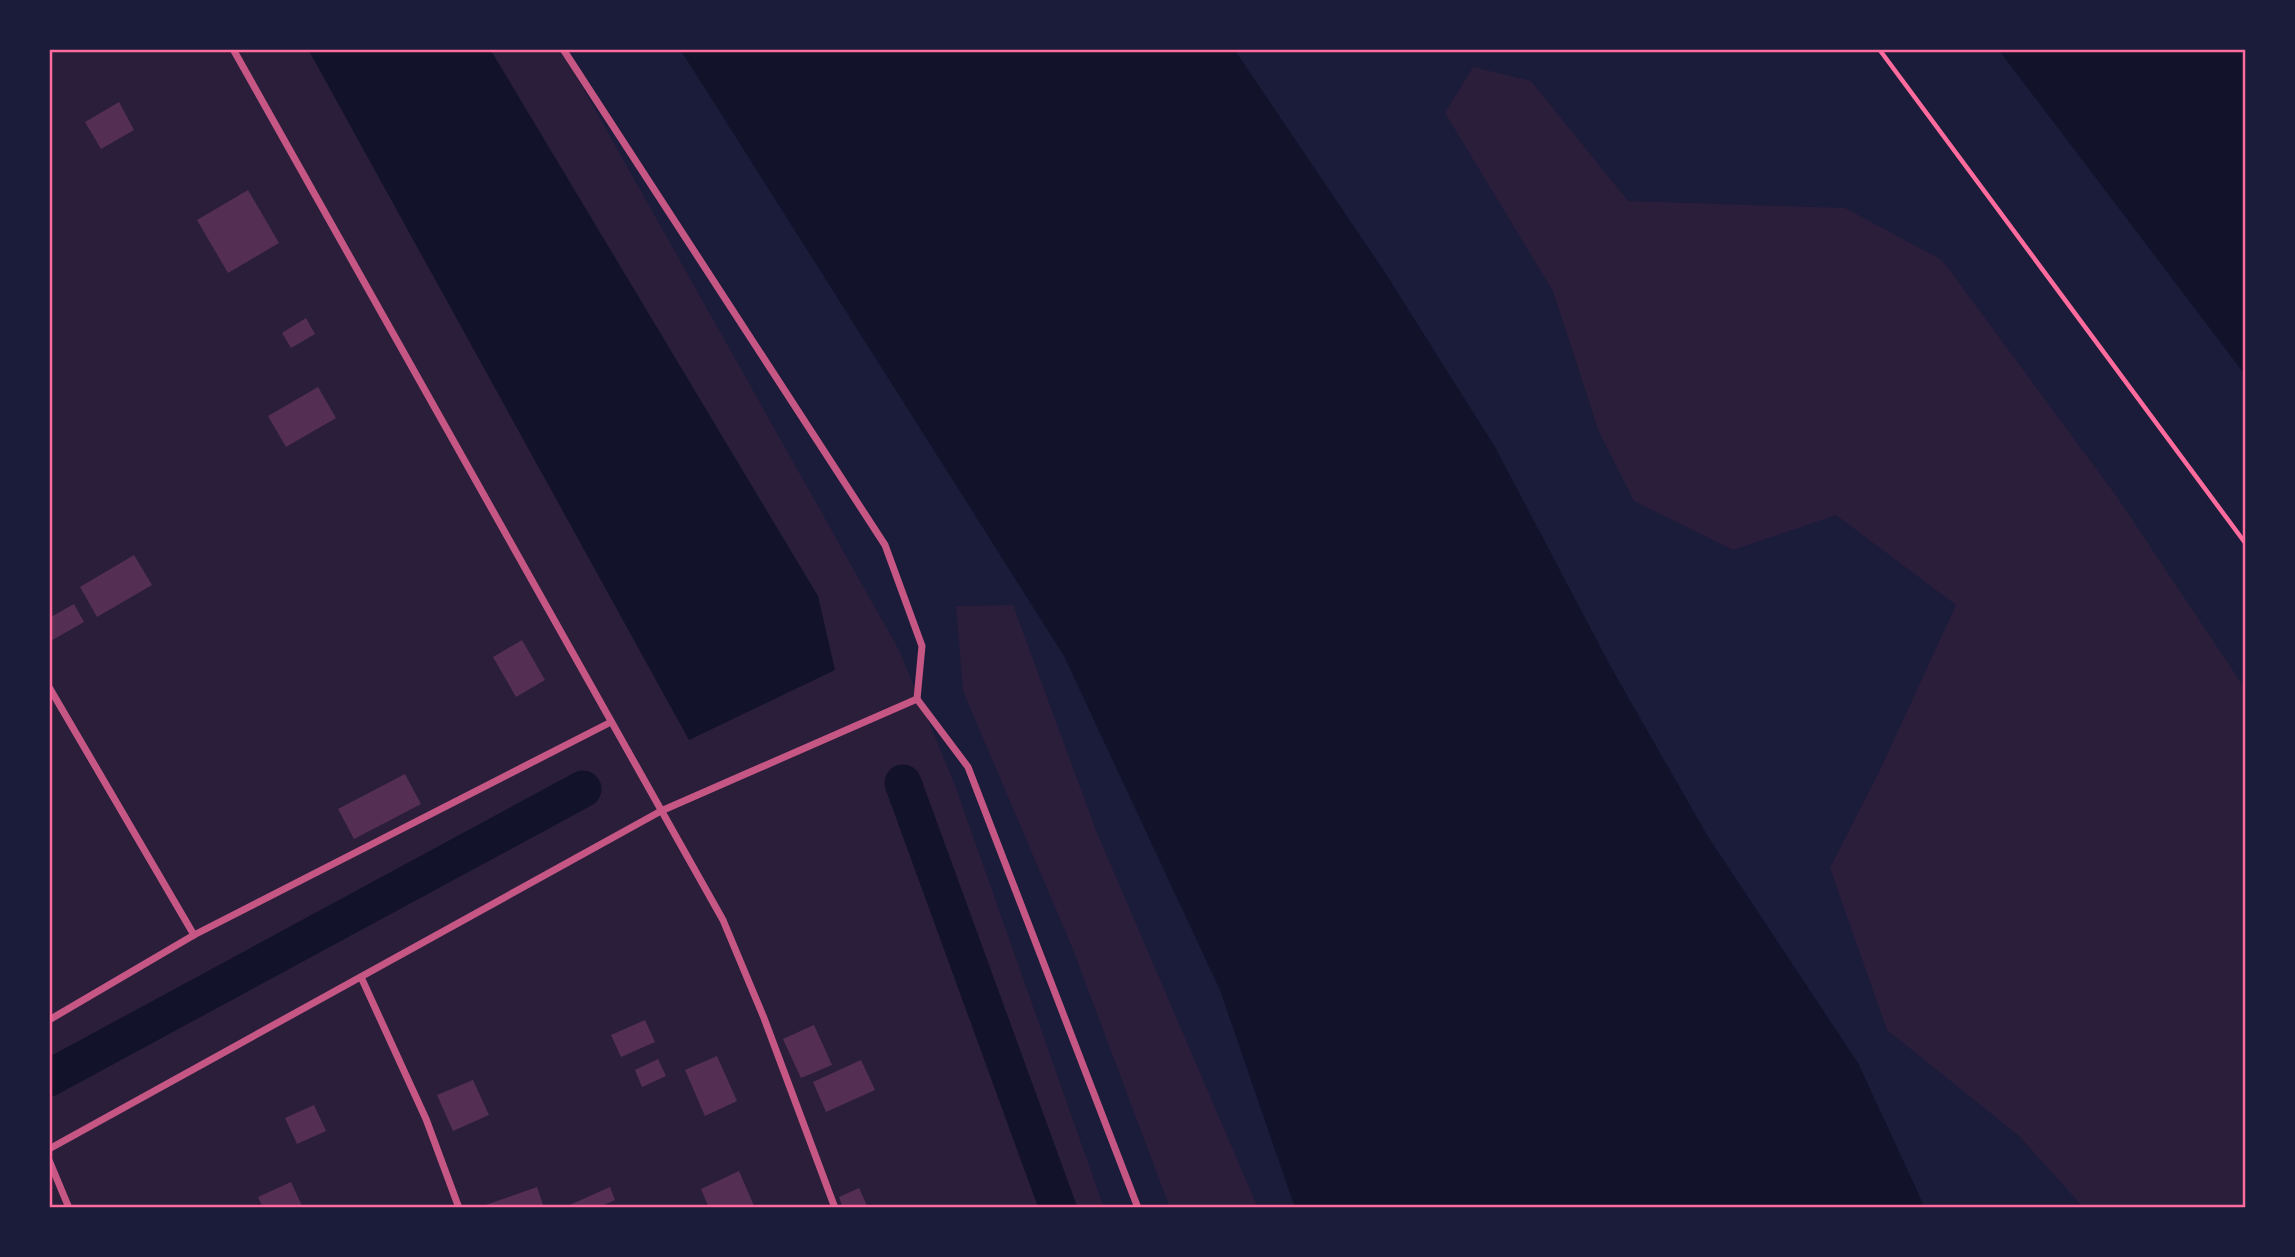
<svg xmlns="http://www.w3.org/2000/svg" width="2295" height="1257" font-family="Commissioner,sans-serif">
<rect width="100%" height="100%" fill="#1b1b3a"/>
<g fill="#2a1e3b">
<polygon points="49,49 561,49 900,652 956,788 1104,1208 49,1208"/>
<polygon points="1473,67 1531,81 1628,201 1845,208 1942,260 2117,497 2246,690 2246,1208 2084,1208 2019,1136 1887,1030 1830,868 1880,770 1956,605 1836,515 1733,550 1634,501 1599,432 1553,291 1445,113"/>
<polygon points="1013,605 1097,833 1258,1208 1170,1208 1072,947 963,691 956,606"/>
</g>
<g fill="#12122b">
<polygon points="308,49 490,49 818,596 835,670 689,740"/>
<polygon points="680,49 1234,49 1384,271 1495,447 1612,669 1707,835 1858,1063 1925,1208 1295,1208 1220,990 1064,656"/>
<polygon points="1998,49 2246,49 2246,376"/>
</g>
<g fill="none" stroke-linecap="round" stroke-linejoin="round">
<g stroke="#12122b" stroke-width="37">
<polyline points="903,783 1058,1208"/>
<polyline points="49,1078 583,789"/>
</g>
</g>
<g fill="#542f53">
<polygon points="119,102 134,130 101,149 85,122"/>
<polygon points="248,190 279,243 228,273 197,220"/>
<polygon points="306,318 315,334 291,348 282,333"/>
<polygon points="318,387 336,418 286,447 268,416"/>
<polygon points="134,555 152,585 97,617 80,587"/>
<polygon points="74,604 84,622 49,642 49,618"/>
<polygon points="522,640 545,680 516,697 493,657"/>
<polygon points="405,774 421,804 354,839 338,809"/>
<polygon points="645,1020 655,1042 621,1057 611,1035"/>
<polygon points="814,1025 832,1065 801,1078 783,1039"/>
<polygon points="717,1056 737,1101 705,1116 685,1070"/>
<polygon points="658,1059 666,1076 642,1087 635,1070"/>
<polygon points="861,1060 875,1090 826,1112 813,1082"/>
<polygon points="473,1080 489,1115 453,1131 437,1095"/>
<polygon points="314,1105 326,1131 297,1144 285,1118"/>
<polygon points="739,1171 755,1208 709,1208 701,1189"/>
<polygon points="291,1182 303,1208 263,1208 258,1197"/>
<polygon points="537,1187 544,1208 477,1208"/>
<polygon points="610,1187 615,1200 597,1208 563,1208"/>
<polygon points="859,1188 868,1208 843,1208 839,1197"/>
</g>
<g fill="none" stroke-linecap="round" stroke-linejoin="round">
<polyline stroke="#ff6b9d" stroke-width="4.5" points="1879,49 2246,544"/>
<g stroke="#c65784" stroke-width="7">
<polyline points="233,49 723,920 764,1018 835,1208"/>
<polyline points="563,49 885,545 922,646 917,699 968,767 1138,1208"/>
<polyline points="49,687 194,935"/>
<polyline points="361,977 426,1119 459,1208"/>
<polyline points="49,1020 194,935 611,722"/>
<polyline points="49,1149 661,811 917,699"/>
<polyline points="49,1160 69,1208"/>
</g>
</g>
<rect width="2295" height="1257" fill="none" stroke="#1b1b3a" stroke-width="102"/>
<rect x="51" y="51" width="2193" height="1155" fill="none" stroke="#ff6b9d" stroke-width="2.5"/>
</svg>
